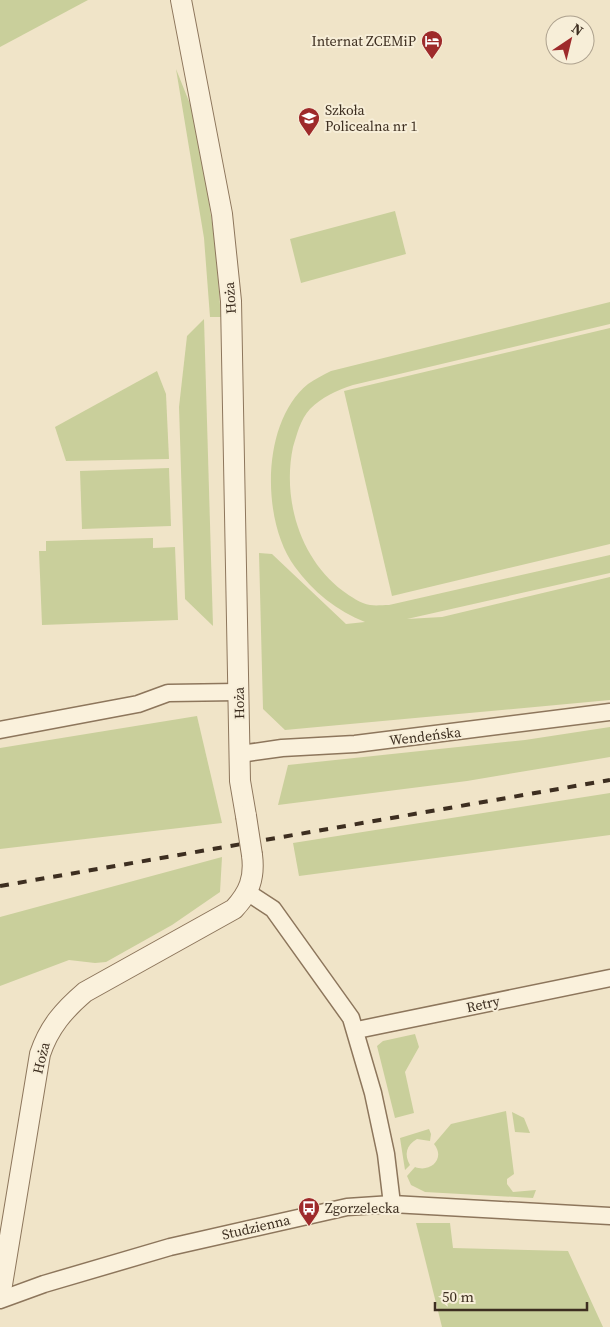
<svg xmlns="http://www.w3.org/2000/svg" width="610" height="1327" font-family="'Source Serif 4',serif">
<rect width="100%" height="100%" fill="#f0e4c8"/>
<g fill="#c9cf9b">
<polygon points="0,0 88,0 0,47"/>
<polygon points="176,69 196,119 215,242 221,317 210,317 204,238"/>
<polygon points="395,211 406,254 301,283 290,239"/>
<path d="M 610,302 L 610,324 L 353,385 C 337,390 322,397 310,409 C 300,420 297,434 293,447 C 282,499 300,559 343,591 C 350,596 361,604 370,605 C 376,606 383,605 389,605 L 610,555 L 610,573 L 407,619 L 442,617 L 610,577 L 610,700 L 285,730 L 263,709 L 259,553 L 272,554 L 346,624 L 365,622 C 337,611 313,592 295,567 C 261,521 261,422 308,384 C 315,379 323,375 331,371 Z"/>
<polygon points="204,319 213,626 185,599 179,407 187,336"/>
<polygon points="610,328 610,544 392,596 344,391"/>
<polygon points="157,371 166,394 169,459 66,461 55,427"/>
<polygon points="169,468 171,526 82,529 80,471"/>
<polygon points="153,538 153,548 175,547 178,620 42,625 39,551 46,551 46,541"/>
<polygon points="197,716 222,823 0,849 0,748"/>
<polygon points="610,727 610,757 467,781 278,805 288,765 525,740"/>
<polygon points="610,793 610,835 299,876 293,843"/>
<polygon points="222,857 220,892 172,925 106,962 95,963 69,960 0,986 0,917"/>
<polygon points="415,1034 419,1047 405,1072 414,1113 395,1118 377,1046 383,1041"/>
<path d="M 506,1111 L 514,1174 L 507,1179 L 507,1184 L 513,1192 L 536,1190 L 533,1198 L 425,1192 L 411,1185 L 407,1176 L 415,1167 C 430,1173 446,1159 434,1144 L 451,1124 Z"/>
<polygon points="512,1112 524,1118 530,1133 515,1132"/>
<path d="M 429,1129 L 431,1134 L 430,1141 L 417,1139 C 406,1145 404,1155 410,1165 L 405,1170 L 400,1138 Z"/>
<polygon points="416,1223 450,1223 453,1248 568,1251 603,1327 442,1327"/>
</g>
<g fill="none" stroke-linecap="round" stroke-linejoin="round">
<g stroke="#8d765c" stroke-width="19">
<g id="minor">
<polyline points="0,730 138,704 168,693 238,692"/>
<polyline points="240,754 282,748 355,744 610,712"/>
<polyline points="247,892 273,909 351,1018 373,1093 386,1154 392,1204"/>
<polyline points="357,1030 610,978"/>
<polyline points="0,1300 44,1284 170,1247 347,1207 392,1204 610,1216"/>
</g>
</g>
<g stroke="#8d765c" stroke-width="22">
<g id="tertiary">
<polyline points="181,0 222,214 231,301 240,781 246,816"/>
<path d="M 0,1297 L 40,1054 C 49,1027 64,1010 85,992 L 234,909 C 249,893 255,878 252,855"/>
</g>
</g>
<use href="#minor" stroke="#faf1dc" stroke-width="16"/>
<use href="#tertiary" stroke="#faf1dc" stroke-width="20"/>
<polyline stroke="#3d2e20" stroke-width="4" stroke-dasharray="9 9" stroke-linecap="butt" points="0,886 610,780"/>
<g stroke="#8d765c" stroke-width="22" stroke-linecap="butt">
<polyline id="tertiary-bridge" points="246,816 252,855"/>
</g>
<use href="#tertiary-bridge" stroke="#faf1dc" stroke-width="20"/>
</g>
<defs>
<g id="hotel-pin" transform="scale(1.125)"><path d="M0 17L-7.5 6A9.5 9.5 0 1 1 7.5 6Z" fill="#9e2a2b" stroke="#f7eed8"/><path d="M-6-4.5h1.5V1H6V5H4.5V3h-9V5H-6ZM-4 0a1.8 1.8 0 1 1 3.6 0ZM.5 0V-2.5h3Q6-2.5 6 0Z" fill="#fff"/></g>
<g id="university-pin" transform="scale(1.125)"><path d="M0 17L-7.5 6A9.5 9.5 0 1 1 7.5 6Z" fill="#9e2a2b" stroke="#f7eed8"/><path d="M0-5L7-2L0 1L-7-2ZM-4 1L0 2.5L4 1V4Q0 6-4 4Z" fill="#fff"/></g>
<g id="bus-pin" transform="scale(1.125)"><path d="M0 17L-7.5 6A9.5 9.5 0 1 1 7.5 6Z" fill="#9e2a2b" stroke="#f7eed8"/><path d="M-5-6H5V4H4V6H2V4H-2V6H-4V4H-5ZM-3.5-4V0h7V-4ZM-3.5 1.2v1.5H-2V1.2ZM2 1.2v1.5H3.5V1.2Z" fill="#fff"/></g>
</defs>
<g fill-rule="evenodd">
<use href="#hotel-pin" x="432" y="41"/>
<use href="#university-pin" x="309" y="118"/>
<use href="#bus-pin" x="309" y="1208"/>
</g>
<g text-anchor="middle" stroke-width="4" stroke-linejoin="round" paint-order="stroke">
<g font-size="14" fill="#3d2e20" stroke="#f7eed8" text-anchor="start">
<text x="416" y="46" text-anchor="end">Internat ZCEMiP</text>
<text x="325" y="115">Szkoła<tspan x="325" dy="16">Policealna nr 1</tspan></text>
<text x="325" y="1213">Zgorzelecka</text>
</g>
<g font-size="14" fill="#3d2e20" stroke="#f7eed8">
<text transform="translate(230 298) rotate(-94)" y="5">Hoża</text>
<text transform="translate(239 703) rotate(-91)" y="5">Hoża</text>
<text transform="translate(425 736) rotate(-7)" y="5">Wendeńska</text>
<text transform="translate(483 1004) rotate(-12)" y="5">Retry</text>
<text transform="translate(41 1058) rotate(-76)" y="5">Hoża</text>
<text transform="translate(256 1227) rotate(-13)" y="5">Studzienna</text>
</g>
</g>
<g transform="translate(570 40) rotate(35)"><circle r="24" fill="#f7eed8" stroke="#ada18e"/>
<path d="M0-4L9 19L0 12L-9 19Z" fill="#9e2a2b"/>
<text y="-8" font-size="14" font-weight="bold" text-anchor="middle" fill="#3d2e20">N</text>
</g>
<path d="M435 1302v8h152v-8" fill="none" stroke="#3d2e20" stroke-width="2.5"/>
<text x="442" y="1302" font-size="15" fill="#3d2e20" stroke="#f7eed8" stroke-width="4" paint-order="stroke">50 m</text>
</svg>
